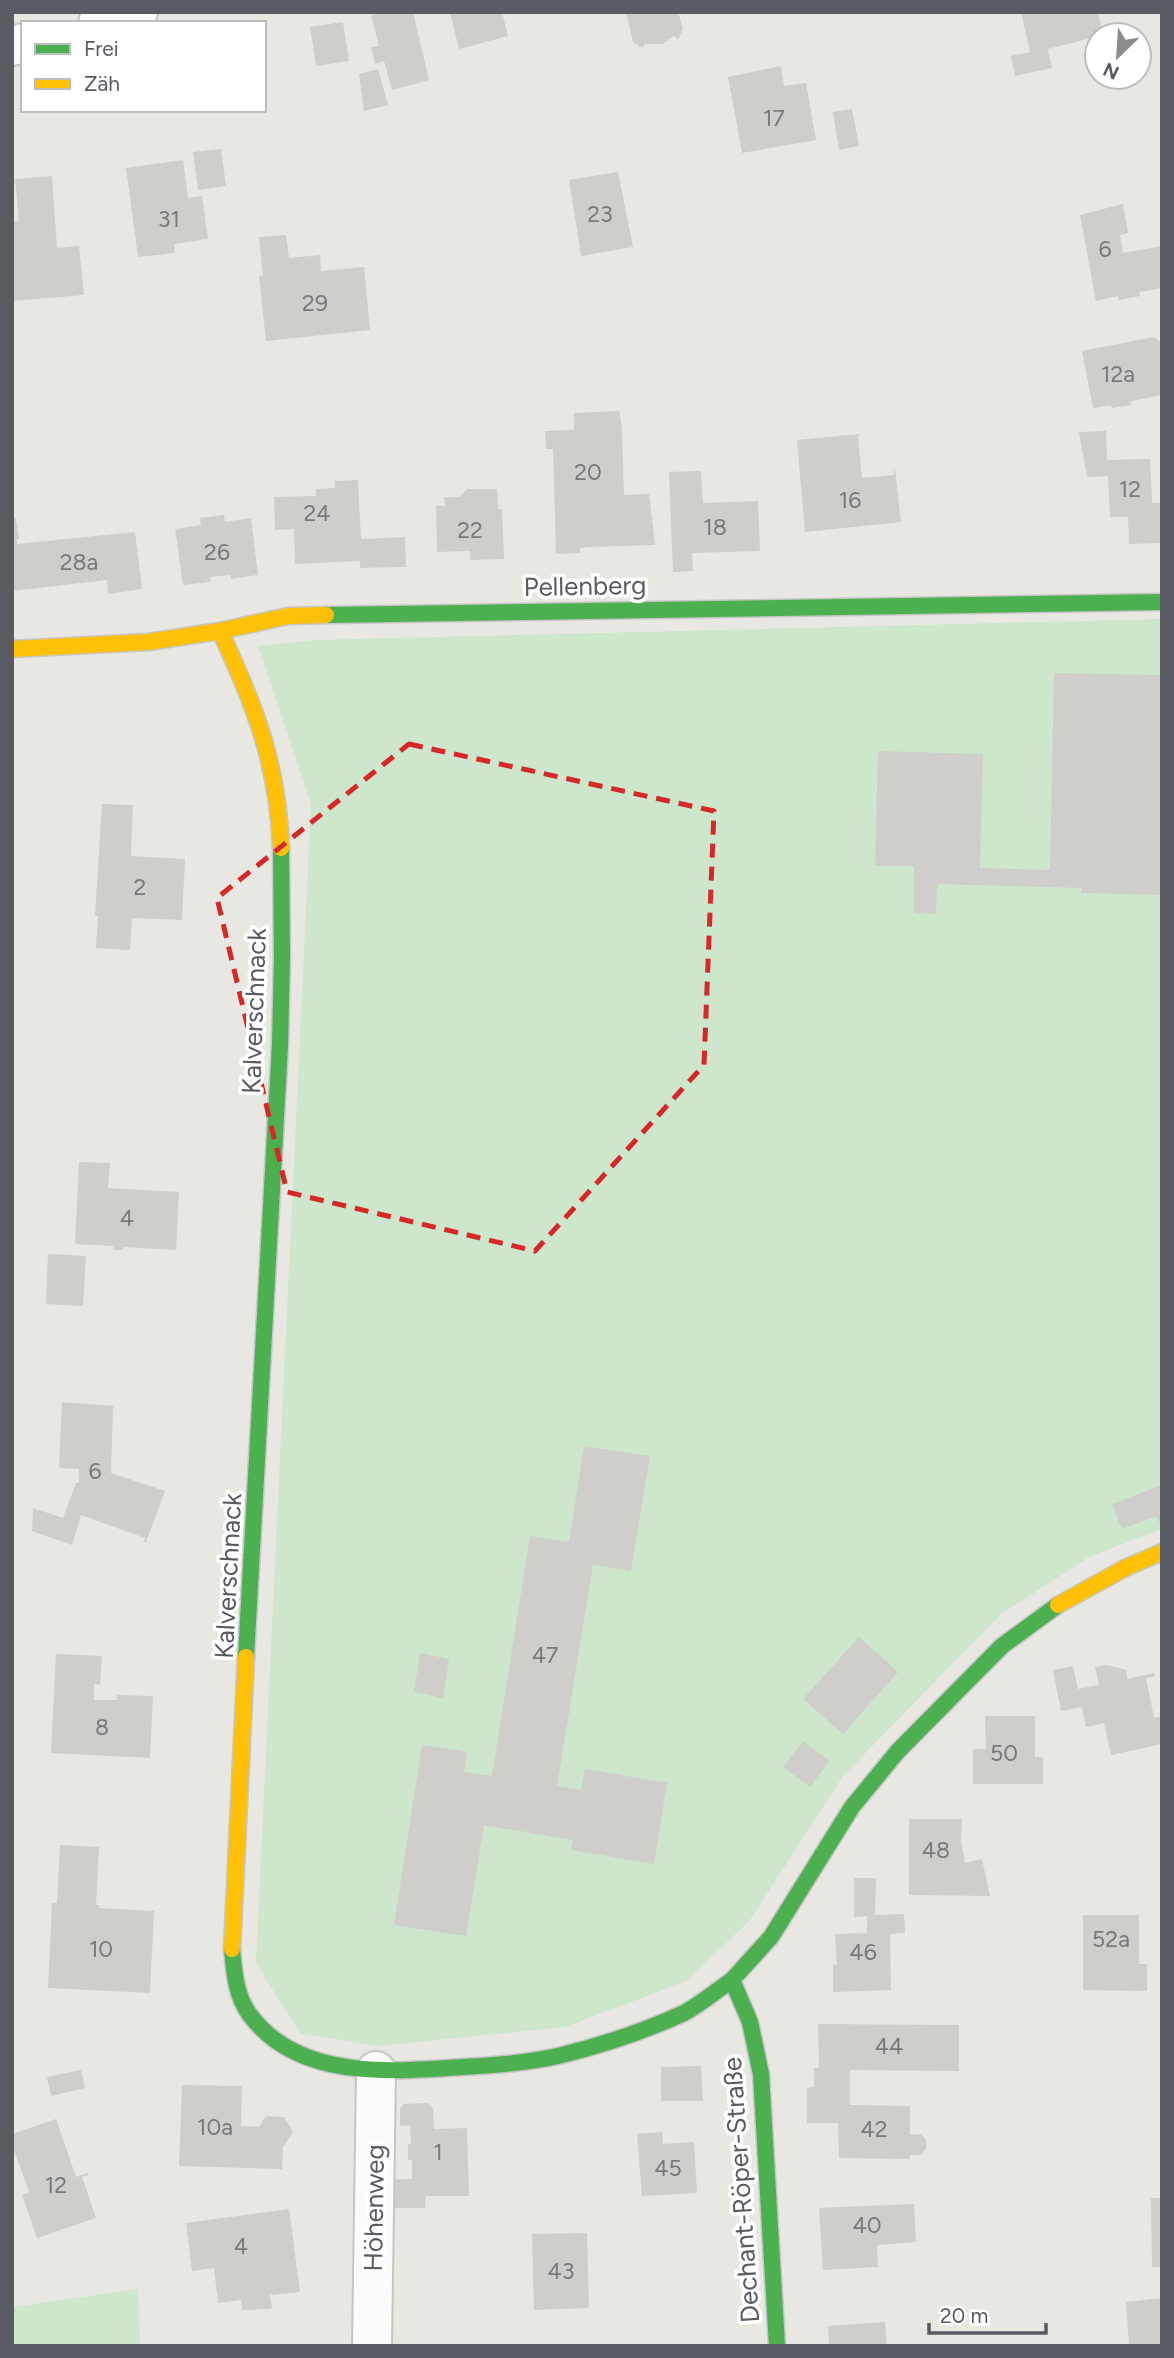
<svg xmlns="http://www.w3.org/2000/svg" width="1174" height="2358" font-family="Figtree,sans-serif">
<rect width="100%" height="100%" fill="#e8e7e2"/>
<g fill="#cee6cc">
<polygon points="1162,619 1162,1529 1089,1557 1000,1615 843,1776 750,1920 687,1981 565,2027 379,2046 300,2033 256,1963 311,805 258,646 317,640"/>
<polygon points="138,2289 140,2346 12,2346 12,2307"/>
</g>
<g fill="#cfcecb">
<polygon points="383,12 413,12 429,80 392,90 384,61 375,64 371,47 379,46 371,15"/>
<polygon points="450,12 502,12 508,36 459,49"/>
<polygon points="626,12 678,12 683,29 678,39 674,36 662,44 645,44 642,48 633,42"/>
<polygon points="1021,12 1098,12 1103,35 1048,49 1052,68 1015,76 1011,56 1030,52"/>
<polygon points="343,22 349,61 316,66 310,27"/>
<polygon points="781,66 784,86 806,83 816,140 742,153 728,77"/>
<polygon points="378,69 388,105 364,111 359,74"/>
<polygon points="852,109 859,146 839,150 833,112"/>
<polygon points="221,149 226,186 198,190 193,152"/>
<polygon points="183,160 188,198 202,196 208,239 174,244 175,253 138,257 126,168"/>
<polygon points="618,172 633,247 581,256 569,180"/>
<polygon points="52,176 57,248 79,246 84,295 12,301 12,221 19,221 15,179"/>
<polygon points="1123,204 1128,233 1120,235 1123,253 1162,246 1162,288 1139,292 1140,296 1119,300 1118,296 1096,301 1080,215"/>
<polygon points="286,235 289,258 320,255 321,271 364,267 370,330 266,341 259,276 263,276 259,237"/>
<polygon points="1154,337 1162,343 1162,395 1131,401 1131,405 1112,408 1111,405 1093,408 1082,351"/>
<polygon points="619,411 622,428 624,495 649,494 655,545 590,547 580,548 580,553 556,554 553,449 546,449 545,431 574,430 574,413"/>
<polygon points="1106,431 1107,460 1150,459 1152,503 1162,503 1162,543 1129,544 1128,517 1110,517 1108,476 1087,477 1079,432"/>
<polygon points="860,434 858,437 862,478 893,475 895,469 901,522 805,532 797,440"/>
<polygon points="701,471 703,503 758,501 760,551 692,553 693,571 673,572 669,472"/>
<polygon points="358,480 361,539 405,537 406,567 360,568 360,561 295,564 294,529 275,530 274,497 316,496 316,489 335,488 335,481"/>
<polygon points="467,489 497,489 498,509 502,509 504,559 470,560 470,551 437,552 436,506 445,506 444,497 459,497"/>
<polygon points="224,515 225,522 251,518 258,575 231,579 230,575 210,577 211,582 183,585 175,529 201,525 200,518"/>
<polygon points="16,518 19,539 17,539 17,544 135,532 142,589 108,594 107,580 12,591 12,519"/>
<polygon points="1054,673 1162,675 1162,895 1081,893 1081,888 937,884 936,914 914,913 914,866 875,866 878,751 983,754 980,868 1050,870"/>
<polygon points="102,804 133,805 131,856 185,859 182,920 132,918 130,950 96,948 98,916 95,916"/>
<polygon points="79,1162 110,1163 108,1188 179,1192 176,1250 123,1247 123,1250 113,1250 113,1246 75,1244"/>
<polygon points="48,1254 86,1256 83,1306 46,1304"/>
<polygon points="62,1402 113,1406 111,1473 165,1491 146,1542 144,1542 145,1538 81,1515 72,1545 32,1531 33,1508 63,1518 76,1483 79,1483 79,1469 59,1468"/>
<polygon points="584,1446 650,1456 631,1571 593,1565 557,1786 581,1790 585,1769 667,1783 654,1864 571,1850 573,1840 484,1825 466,1936 394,1925 422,1745 467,1752 464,1772 492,1776 530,1536 569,1542"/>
<polygon points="1162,1485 1162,1520 1159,1522 1156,1516 1122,1529 1112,1504"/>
<polygon points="859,1637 898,1672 843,1734 803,1699"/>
<polygon points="420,1653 449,1659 443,1698 414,1692"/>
<polygon points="56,1654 102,1656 100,1685 94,1684 94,1700 117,1700 117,1695 153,1696 150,1758 51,1753"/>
<polygon points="1107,1665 1126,1670 1127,1679 1154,1673 1155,1677 1146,1678 1154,1718 1162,1716 1162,1744 1111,1755 1104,1723 1086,1727 1082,1707 1061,1711 1053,1670 1073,1666 1078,1689 1099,1685 1095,1667"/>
<polygon points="985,1716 1035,1716 1035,1757 1043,1757 1043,1784 973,1784 973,1749 986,1749"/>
<polygon points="803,1741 829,1761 810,1787 783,1767"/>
<polygon points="909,1819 962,1819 961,1841 965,1863 982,1859 990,1896 909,1895"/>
<polygon points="60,1845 99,1847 96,1905 99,1905 99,1908 154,1911 150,1993 48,1988 52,1903 57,1903"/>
<polygon points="854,1878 876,1878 875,1915 904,1914 905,1933 890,1934 891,1990 833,1992 833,1964 837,1965 835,1934 867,1933 867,1916 854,1917"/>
<polygon points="1083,1915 1139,1915 1139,1964 1147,1964 1147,1991 1083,1990"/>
<polygon points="818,2024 959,2025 959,2071 850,2070 850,2105 910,2106 910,2135 921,2134 926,2140 926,2149 921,2155 910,2155 910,2159 839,2158 838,2123 807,2123 807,2088 814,2087 814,2068 819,2068"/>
<polygon points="701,2066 703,2101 661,2101 661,2067"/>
<polygon points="81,2070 85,2088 51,2096 47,2077"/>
<polygon points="182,2085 242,2086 241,2126 259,2127 266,2116 284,2117 293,2132 283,2147 282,2169 179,2166"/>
<polygon points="428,2103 433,2108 434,2129 467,2128 469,2196 426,2196 425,2208 382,2208 383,2180 412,2179 412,2160 408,2160 408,2144 411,2144 410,2125 400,2126 400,2109 404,2104"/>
<polygon points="56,2119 76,2177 88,2173 89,2175 82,2177 96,2218 37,2238 22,2195 29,2192 12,2144 12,2134"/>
<polygon points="662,2132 663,2144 694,2142 697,2193 642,2196 637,2134"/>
<polygon points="1151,2198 1162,2198 1162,2267 1152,2267"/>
<polygon points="914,2204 916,2242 877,2245 878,2267 823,2270 819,2208"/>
<polygon points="289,2209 300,2292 270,2295 272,2309 242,2310 241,2300 218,2303 214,2268 192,2271 186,2223"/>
<polygon points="587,2233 589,2308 534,2310 532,2234"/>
<polygon points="1162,2298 1162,2346 1129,2346 1126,2302"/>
<polygon points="885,2322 887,2346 829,2346 828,2326"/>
</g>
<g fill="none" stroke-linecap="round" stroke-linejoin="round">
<g stroke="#c5c5c4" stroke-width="42">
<g id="street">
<polyline points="98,23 138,12"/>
<polyline points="12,46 23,43"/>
<polyline points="372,2346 376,2071"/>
</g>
</g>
<g stroke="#c5c6c5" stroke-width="19">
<g id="fast">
<polyline points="326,615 1162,602"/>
<polyline points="246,1657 280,1045 282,957 281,848"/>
<path d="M 232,1949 C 234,1972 236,1997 250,2015 C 298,2080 392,2072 463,2067 C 495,2065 527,2063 558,2056 C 599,2046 645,2031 684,2013 C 701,2004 716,1991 732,1980"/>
<polyline points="777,2346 761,2074 750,2022 732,1980 771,1937 852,1807 898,1751 1002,1646 1058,1605"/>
</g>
</g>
<g stroke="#c5c6c5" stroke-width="19">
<g id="slow">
<path d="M 220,631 C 255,706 278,764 281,848"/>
<polyline points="12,649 148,642 220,631 288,616 326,615"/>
<polyline points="1058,1605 1125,1568 1162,1552"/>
<polyline points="232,1949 246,1657"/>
</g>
</g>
<use href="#street" stroke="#fcfbfb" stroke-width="38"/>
<use href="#fast" stroke="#4caf50" stroke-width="16"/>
<use href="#slow" stroke="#ffc107" stroke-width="16"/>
</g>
<path fill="none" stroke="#d62828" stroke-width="5" stroke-dasharray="14 9" stroke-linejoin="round" d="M 409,744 L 714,811 L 704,1065 L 535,1251 L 287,1192 L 217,898 Z"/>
<g text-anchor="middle" stroke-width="7" stroke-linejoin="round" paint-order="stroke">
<g font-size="23" fill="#77797c">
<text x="774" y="126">17</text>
<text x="600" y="222">23</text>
<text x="169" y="227">31</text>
<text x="1105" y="257">6</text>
<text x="315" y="311">29</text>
<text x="1118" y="382">12a</text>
<text x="588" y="480">20</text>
<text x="1130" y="497">12</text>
<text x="850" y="508">16</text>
<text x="317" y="521">24</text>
<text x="715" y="535">18</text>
<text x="470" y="538">22</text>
<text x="217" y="560">26</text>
<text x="79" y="570">28a</text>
<text x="140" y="895">2</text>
<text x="127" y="1226">4</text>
<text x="95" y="1479">6</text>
<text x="545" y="1663">47</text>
<text x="102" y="1735">8</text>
<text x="1004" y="1761">50</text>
<text x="936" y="1858">48</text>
<text x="1111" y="1947">52a</text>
<text x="101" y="1957">10</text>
<text x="863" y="1960">46</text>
<text x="889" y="2054">44</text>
<text x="215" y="2135">10a</text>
<text x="874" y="2137">42</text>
<text x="438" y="2160">1</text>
<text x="668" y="2176">45</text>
<text x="56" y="2193">12</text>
<text x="867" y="2233">40</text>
<text x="241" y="2254">4</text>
<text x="561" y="2279">43</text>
</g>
<g font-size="26" fill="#585b61" stroke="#fff">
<text transform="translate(585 586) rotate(-1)" y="9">Pellenberg</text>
<text transform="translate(254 1011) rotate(-88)" y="9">Kalverschnack</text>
<text transform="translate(228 1576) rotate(-87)" y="9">Kalverschnack</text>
<text transform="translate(741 2190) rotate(-94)" y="9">Dechant-Röper-Straße</text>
<text transform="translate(374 2208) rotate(-89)" y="9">Höhenweg</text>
</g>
</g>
<rect width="1174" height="2358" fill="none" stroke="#585b61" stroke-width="28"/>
<rect x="21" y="21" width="245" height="91" fill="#ffffff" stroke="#bcbdc0" stroke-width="2"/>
<rect x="35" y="44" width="35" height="10" fill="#4caf50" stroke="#bcbdc0" stroke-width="2"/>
<text x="84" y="56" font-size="21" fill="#585b61">Frei</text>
<rect x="35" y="79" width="35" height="10" fill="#ffc107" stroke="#bcbdc0" stroke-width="2"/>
<text x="84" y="91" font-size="21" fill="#585b61">Zäh</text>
<g transform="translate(1118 56) rotate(205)"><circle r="33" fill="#ffffff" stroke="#bcbdc0" stroke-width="2"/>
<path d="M0-5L12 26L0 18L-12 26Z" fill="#8a8c8e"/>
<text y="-10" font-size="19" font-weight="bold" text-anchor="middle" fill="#585b61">N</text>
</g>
<path d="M929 2323v10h117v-10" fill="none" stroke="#585b61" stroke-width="3.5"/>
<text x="940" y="2323" font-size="21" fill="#585b61" stroke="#ffffff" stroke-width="5" paint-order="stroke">20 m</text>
</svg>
